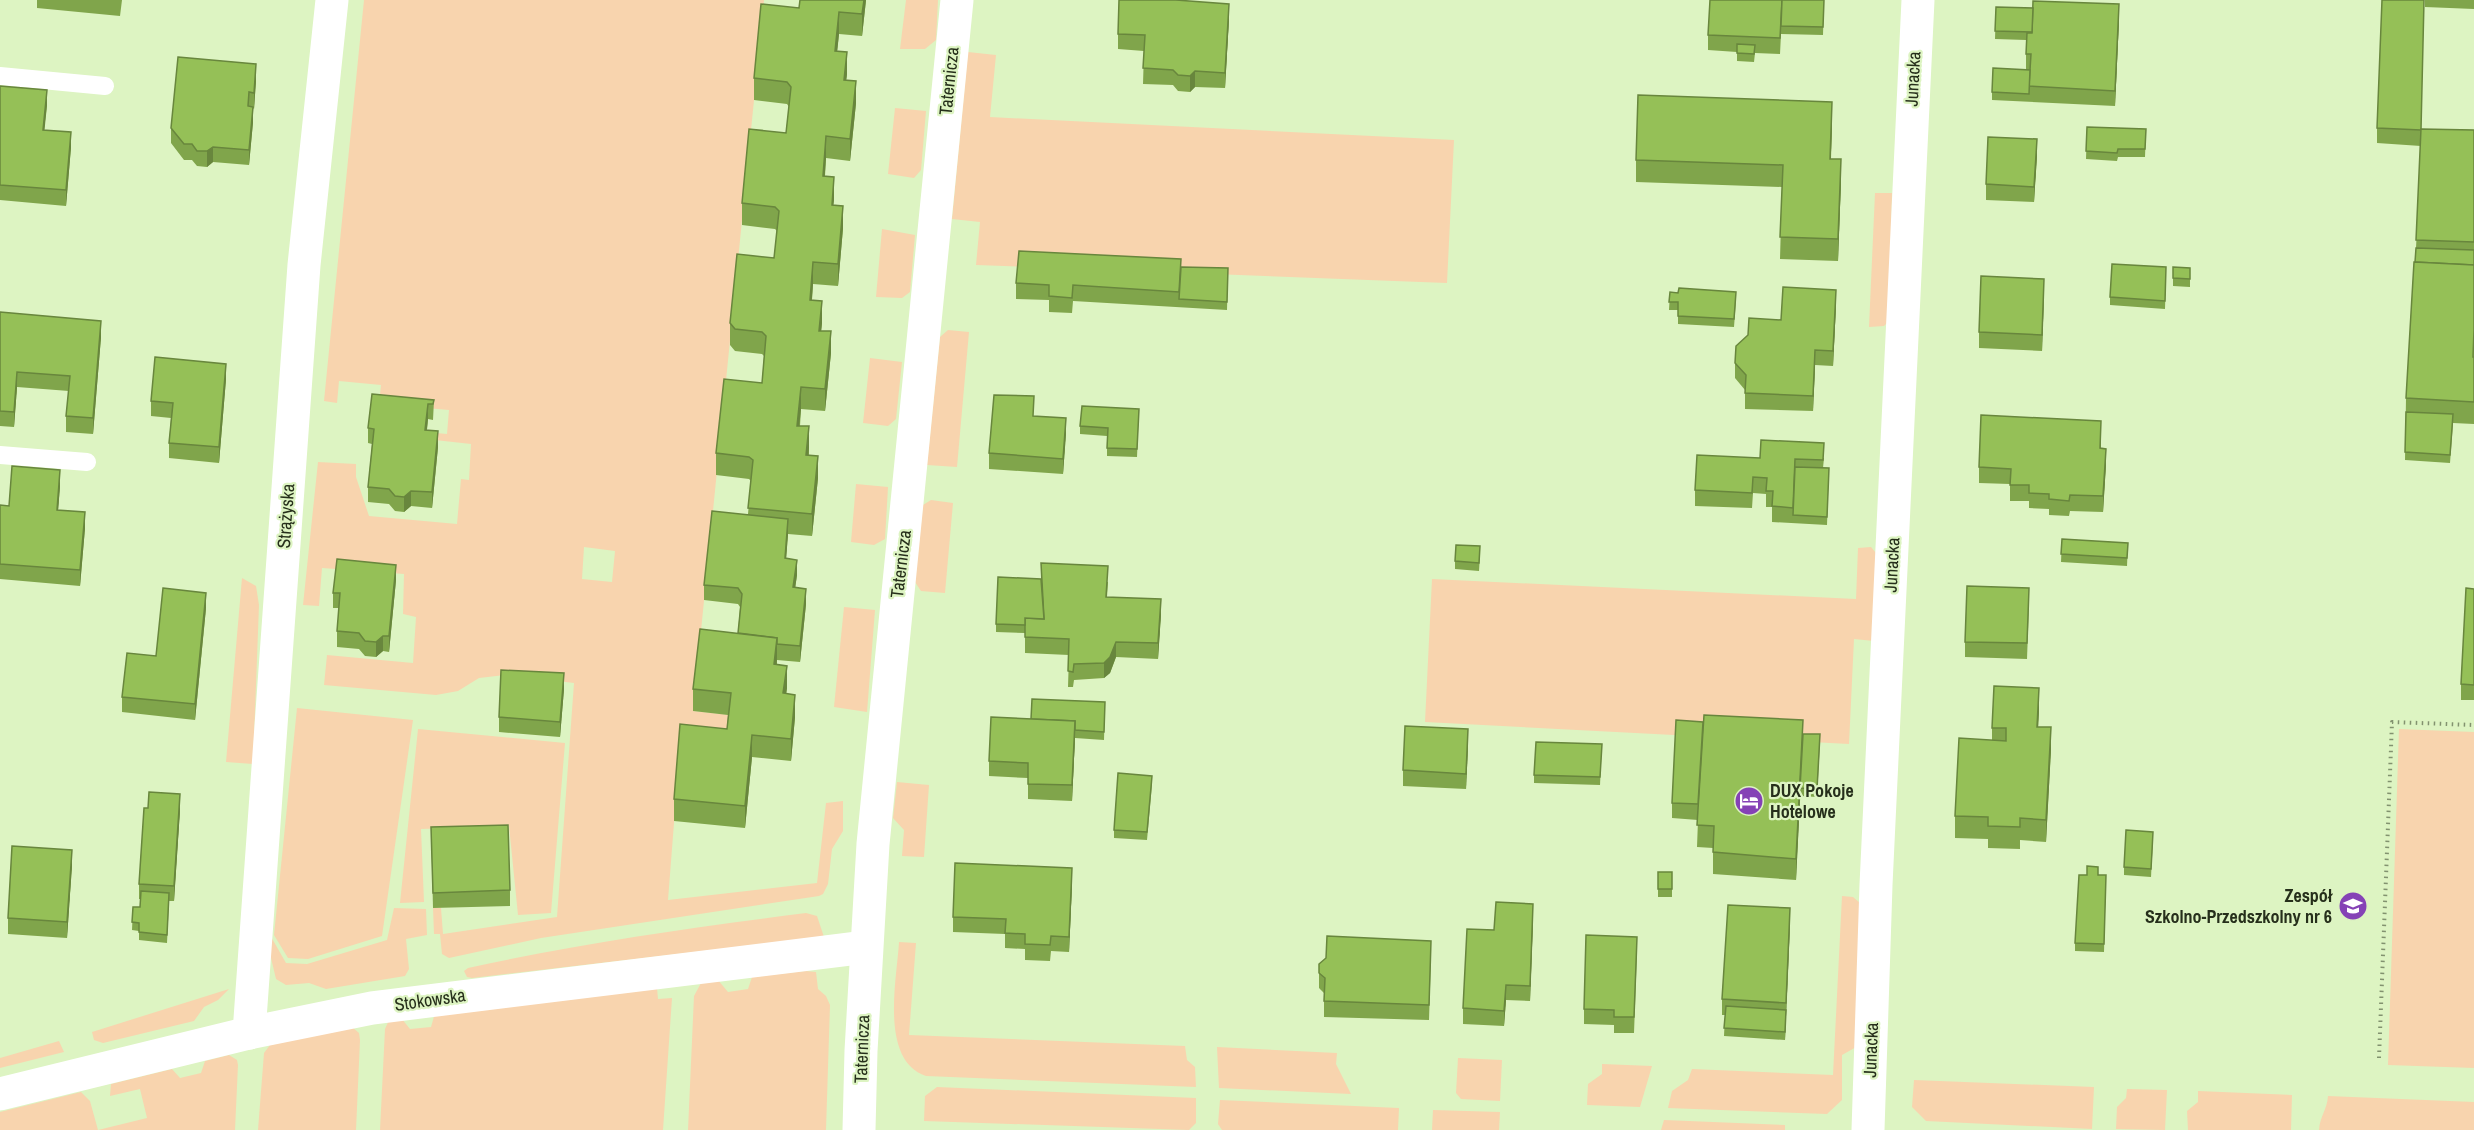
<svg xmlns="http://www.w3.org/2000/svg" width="2474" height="1130" font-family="'Archivo Narrow',sans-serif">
<rect width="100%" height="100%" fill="#ddf4c2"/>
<g fill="#f8d4ae" fill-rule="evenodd">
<path d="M 364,0 L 764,0 L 693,711 L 731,715 L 727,751 L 680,746 L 668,900 L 817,883 L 826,803 L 843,801 L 843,831 L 832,849 L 828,884 L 823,894 L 819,896 L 541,938 L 449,958 L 442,954 L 440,934 L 434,934 L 433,908 L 441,908 L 443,934 L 557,917 L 574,683 L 505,675 L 479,678 L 458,691 L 436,695 L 324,685 L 327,655 L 413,663 L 416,617 L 403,614 L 404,574 L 322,568 L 319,606 L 303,605 L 318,462 L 356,464 L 356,477 L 369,516 L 457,524 L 461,479 L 469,480 L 471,444 L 426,439 L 426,432 L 447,434 L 449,410 L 379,404 L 381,385 L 339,381 L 337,403 L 324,401 ZM 584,547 L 615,551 L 612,582 L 582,579 Z"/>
<polygon points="906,0 938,0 936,40 925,49 900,49"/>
<polygon points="968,52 996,55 990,117 1454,140 1447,283 976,265 980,222 952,219"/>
<polygon points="895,108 926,111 921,170 914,178 888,174"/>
<polygon points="1875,193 1892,193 1889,321 1884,326 1869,327"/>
<polygon points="882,229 915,235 910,292 902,298 876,297"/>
<polygon points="948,330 969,332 957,467 927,465 940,337"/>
<polygon points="870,358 902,362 896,419 888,426 863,423"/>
<polygon points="856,484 888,487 885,539 874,545 851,542"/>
<polygon points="931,500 953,503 945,593 921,591 915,582 923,505"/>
<polygon points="1871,547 1876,553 1874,641 1854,639 1849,744 1425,722 1432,579 1856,599 1858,548"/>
<polygon points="242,578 256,586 259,605 253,764 226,762"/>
<polygon points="844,607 875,610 867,712 834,707"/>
<polygon points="297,708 413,720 382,936 308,959 288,958 274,935"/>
<polygon points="418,729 565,743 551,913 518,915 509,826 421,829 424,902 400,903"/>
<polygon points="2399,729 2474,732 2474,1068 2388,1065"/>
<polygon points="897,782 929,785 924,857 902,856 904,830 893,818"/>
<polygon points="1842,896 1853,897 1860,903 1858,1046 1842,1055 1842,1100 1827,1114 1668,1108 1672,1091 1688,1080 1692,1069 1833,1075"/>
<polygon points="394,908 426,909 427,935 406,939 409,969 405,976 326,989 309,983 286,985 276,979 267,941 270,935 286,963 307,964 387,940"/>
<path d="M 806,913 L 817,916 L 824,937 L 472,978 L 467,977 L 464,971 L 468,968 C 582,943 690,928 806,913 Z"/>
<path d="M 899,942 L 916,943 L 909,1035 L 1185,1046 L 1187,1060 L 1195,1067 L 1196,1087 L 926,1076 C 879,1060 897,979 899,942 Z"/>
<polygon points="805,971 816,972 818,989 826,996 830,1005 826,1130 688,1130 694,996 701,983 718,980 728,992 748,989 752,977"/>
<polygon points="657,988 658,999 672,998 663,1130 380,1130 385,1029 389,1020 402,1019 410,1029 431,1027 435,1013"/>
<polygon points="229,989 218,1000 204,1007 194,1021 103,1043 94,1040 92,1032"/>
<polygon points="352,1027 359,1033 360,1040 356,1130 258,1130 264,1053 270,1045"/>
<polygon points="59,1041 64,1052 0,1068 0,1058"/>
<polygon points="1217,1047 1337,1053 1336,1064 1351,1094 1219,1088"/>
<polygon points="229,1055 237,1060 238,1065 235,1130 0,1130 0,1112 81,1092 90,1101 98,1130 147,1118 140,1089 110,1096 111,1084 172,1069 180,1078 201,1073 205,1061"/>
<polygon points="1458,1058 1502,1060 1500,1101 1461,1099 1456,1093"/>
<polygon points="1602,1064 1652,1066 1640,1107 1587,1105 1588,1084 1602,1074"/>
<polygon points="1914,1080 2094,1087 2092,1129 1926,1121 1912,1107"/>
<polygon points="937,1087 1196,1098 1196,1123 1189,1130 924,1121 925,1096"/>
<polygon points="2127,1089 2167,1090 2165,1130 2116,1129 2117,1107 2126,1098"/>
<polygon points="2198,1091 2292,1095 2291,1130 2188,1130 2187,1111 2198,1102"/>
<path d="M 2328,1096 L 2474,1102 L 2474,1130 L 2319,1130 C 2320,1116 2327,1110 2328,1096 Z"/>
<polygon points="1220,1100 1399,1108 1398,1130 1222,1130 1218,1124"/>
<polygon points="1433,1110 1500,1112 1499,1130 1432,1130"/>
<polygon points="1664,1120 1785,1125 1785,1130 1661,1130"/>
</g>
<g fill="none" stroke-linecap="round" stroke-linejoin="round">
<polyline stroke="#82926f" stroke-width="4" stroke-dasharray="1.5 4.5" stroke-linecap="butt" points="2379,1058 2392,722 2474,725"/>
<g stroke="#fff" stroke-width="18">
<polyline points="0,76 105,86"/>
<polyline points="0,455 87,462"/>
</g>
<g stroke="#fff" stroke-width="33">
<polyline points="249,1033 304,265 332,0"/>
<polyline points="0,1094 249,1033 372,1008 866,947"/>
<polyline points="859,1130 861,1051 873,844 957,0"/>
<polyline points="1868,1130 1876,885 1918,0"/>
</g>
</g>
<g fill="#80a54b">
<polygon points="37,0 122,0 120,16 37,8"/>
<polygon points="866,0 862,36 839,34 837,51 847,74 846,80 856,103 850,161 826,158 825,176 834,199 833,205 843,228 838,286 813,284 812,300 822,323 821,331 831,353 825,411 801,409 800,426 809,448 809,455 818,478 812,536 788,534 786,558 797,575 795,588 806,604 800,662 777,660 777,665 787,688 786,694 795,717 791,761 752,757 745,828 674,821 674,799 727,729 728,715 693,711 693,689 738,633 740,607 738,604 704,600 704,585 748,514 751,481 749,479 716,475 716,453 762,383 764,356 762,354 735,351 730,345 730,323 774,258 777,231 775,229 742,225 742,203 786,133 789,107 787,104 754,100 754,78 799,8"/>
<polygon points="1177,0 1229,19 1225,88 1195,87 1190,92 1178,91 1173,85 1143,84 1144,51 1118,49 1118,34"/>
<polygon points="1824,0 1823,35 1781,34 1780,54 1755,53 1754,62 1737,61 1737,52 1708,50 1708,35"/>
<polygon points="2425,0 2474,0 2474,9 2425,7"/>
<polygon points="1996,7 2119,20 2115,106 1992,100 1992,92 2026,69 2026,40 1995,39"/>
<polygon points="256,80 254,109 253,108 253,122 249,165 213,162 207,167 197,166 192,160 184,160 171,143 171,128"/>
<polygon points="0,86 47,105 44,130 71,147 66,206 0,200"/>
<polygon points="1832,124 1831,159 1841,181 1838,261 1780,259 1782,187 1636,182 1636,160"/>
<polygon points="2087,127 2146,129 2145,157 2118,157 2117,161 2086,159"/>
<polygon points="2377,128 2474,130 2474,424 2453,423 2450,463 2405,460 2406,398 2416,248 2421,146 2377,143"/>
<polygon points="2037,155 2034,202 1986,200 1986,184"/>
<polygon points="1181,267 1228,268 1227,310 1073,301 1072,313 1049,312 1049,300 1016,299 1016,283"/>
<polygon points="2173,267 2190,268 2190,287 2173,286"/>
<polygon points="2166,275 2165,309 2110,305 2110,297"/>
<polygon points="1670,292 1736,300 1734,327 1678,324 1678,310 1669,310"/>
<polygon points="2044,294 2042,351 1979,348 1979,332"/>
<polygon points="1836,305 1833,366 1815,365 1813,411 1745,409 1745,390 1735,378 1735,363"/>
<polygon points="0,312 101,337 93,434 66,432 66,416 69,391 17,387 14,427 0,426"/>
<polygon points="226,379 219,463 169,458 169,443 171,418 151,416 151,401"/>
<polygon points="434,400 433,420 428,419 427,430 438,447 432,508 411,506 404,512 395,511 389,504 368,502 368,487 372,444 368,443 368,428"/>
<polygon points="1139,409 1137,457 1107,456 1107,436 1080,434 1080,426"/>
<polygon points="1033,416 1066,433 1063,474 989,469 989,453"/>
<polygon points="2101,436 2101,449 2106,464 2103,512 2070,511 2069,516 2049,515 2049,509 2029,508 2029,501 2010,501 2010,484 1979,483 1979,467"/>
<polygon points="1760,458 1824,458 1823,468 1829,468 1827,525 1772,522 1772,507 1766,507 1766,494 1753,493 1752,508 1695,506 1695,490"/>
<polygon points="60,486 58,510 85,528 80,586 0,579 0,505 9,506"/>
<polygon points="2062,539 2128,543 2127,566 2061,562"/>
<polygon points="1480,554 1479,571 1455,569 1455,561"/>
<polygon points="1041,563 1108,582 1107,597 1161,614 1158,659 1116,657 1110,673 1104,678 1074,680 1073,687 1068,687 1069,655 1025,653 1025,633 996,632 996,624 1041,579"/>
<polygon points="396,580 389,652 383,651 376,657 365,656 359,649 337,647 337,631 339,608 333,608 333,593"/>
<polygon points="2474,589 2474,700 2461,700 2461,684"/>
<polygon points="2029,604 2027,659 1965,657 1965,642"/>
<polygon points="206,608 195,720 122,712 122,697 156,656"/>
<polygon points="564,689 560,737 499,732 499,717"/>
<polygon points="1105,702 1104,740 1075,738 1072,801 1028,799 1028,778 989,776 989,761 1031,719"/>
<polygon points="2039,710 2038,727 2051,749 2046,842 2020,840 2020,849 1988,848 1988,839 1955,838 1955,816 1992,740 1992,728"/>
<polygon points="1803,734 1820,742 1817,797 1800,796 1796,880 1713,874 1713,848 1697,847 1698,820 1672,818 1672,803"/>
<polygon points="1602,744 1600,785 1534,783 1534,775"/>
<polygon points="1468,745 1466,789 1403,786 1403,770"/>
<polygon points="1152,784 1147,840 1114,838 1114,830"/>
<polygon points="180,810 174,901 169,901 167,943 139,940 139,931 132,930 133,907 140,907 141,899 139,899 139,884"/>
<polygon points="431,827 510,890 510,906 433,908"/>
<polygon points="2153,840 2151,877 2124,875 2124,867"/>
<polygon points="72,865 67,938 8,934 8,918"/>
<rect x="1658" y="872" width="14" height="25"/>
<polygon points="2098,875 2106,875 2104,952 2075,951 2075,943"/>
<polygon points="1072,884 1069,952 1051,951 1050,961 1025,960 1025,949 1005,948 1005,934 953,932 953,917"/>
<polygon points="1533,920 1530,1001 1506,1000 1504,1026 1463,1024 1463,1008 1494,930"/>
<polygon points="1790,924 1785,1040 1724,1036 1725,1015 1722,1015 1722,999"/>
<polygon points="1637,952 1634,1033 1614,1033 1614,1025 1584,1024 1584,1009"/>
<polygon points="1431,956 1429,1020 1324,1017 1324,993 1319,988 1319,973 1326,958"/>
</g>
<g fill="#68863d">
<polygon points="864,0 866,0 862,36 862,14"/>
<polygon points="1229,4 1229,19 1225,88 1225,73"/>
<polygon points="2119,4 2119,20 2115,106 2115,91"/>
<polygon points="839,12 839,34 835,73 835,51"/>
<polygon points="847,52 847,74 844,102 844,80"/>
<polygon points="256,64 256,80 254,109 254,93"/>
<polygon points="1195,71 1195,87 1190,92 1190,76"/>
<polygon points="856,81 856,103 850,161 850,139"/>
<polygon points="47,90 47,105 43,145 43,130"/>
<polygon points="1832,102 1832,124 1830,181 1830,159"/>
<polygon points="253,107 253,122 249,165 249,150"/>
<polygon points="71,132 71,147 66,206 66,190"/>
<polygon points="826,136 826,158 823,198 823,176"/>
<polygon points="2037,139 2037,155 2034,202 2034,187"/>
<polygon points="213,147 213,162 207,167 207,151"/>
<polygon points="1841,159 1841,181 1838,261 1838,239"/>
<polygon points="834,177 834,199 832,227 832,205"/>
<polygon points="843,206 843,228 838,286 838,264"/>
<polygon points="813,262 813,284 810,322 810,300"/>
<polygon points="2044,279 2044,294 2042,351 2042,335"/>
<polygon points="1836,290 1836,305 1833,366 1833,351"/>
<polygon points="822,301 822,323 819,353 819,331"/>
<polygon points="101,321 101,337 93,434 93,418"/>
<polygon points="831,331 831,353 825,411 825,389"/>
<polygon points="1815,350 1815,365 1813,411 1813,396"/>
<polygon points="226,364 226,379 219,463 219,447"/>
<polygon points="17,372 17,387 14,427 14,412"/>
<polygon points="801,387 801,409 797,447 797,426"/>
<polygon points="428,404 428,419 425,445 425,430"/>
<polygon points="1066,418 1066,433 1063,474 1063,459"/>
<polygon points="809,426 809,448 806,477 806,455"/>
<polygon points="438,431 438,447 432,508 432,492"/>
<polygon points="2106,449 2106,464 2103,512 2103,496"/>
<polygon points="818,456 818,478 812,536 812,514"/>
<polygon points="60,470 60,486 57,525 57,510"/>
<polygon points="411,491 411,506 404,512 404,497"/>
<polygon points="85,512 85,528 80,586 80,570"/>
<polygon points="788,519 788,534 785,574 785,558"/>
<polygon points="797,560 797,575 793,603 793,587"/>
<polygon points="396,565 396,580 389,652 389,636"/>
<polygon points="806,589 806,604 800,662 800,646"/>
<polygon points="206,593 206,608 195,720 195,704"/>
<polygon points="1161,599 1161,614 1158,659 1158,643"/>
<polygon points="383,636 383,651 376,657 376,642"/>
<polygon points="777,638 777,660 774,686 774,664"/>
<polygon points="1116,642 1116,657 1110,673 1104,678 1104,663"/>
<polygon points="787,666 787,688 783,715 783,693"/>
<polygon points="564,673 564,689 560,737 560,722"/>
<polygon points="2039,688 2039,710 2037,749 2037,727"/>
<polygon points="795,695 795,717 791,761 791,739"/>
<polygon points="1803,720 1803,742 1796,880 1796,859"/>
<polygon points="1075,721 1075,737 1072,801 1072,785"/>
<polygon points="2051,727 2051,749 2046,842 2046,820"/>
<polygon points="1468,729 1468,745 1466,789 1466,774"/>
<polygon points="752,735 752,757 745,828 745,806"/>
<polygon points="180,794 180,810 174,901 174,886"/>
<polygon points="72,850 72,865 67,938 67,922"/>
<polygon points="1072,868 1072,884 1069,952 1069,937"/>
<polygon points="1533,904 1533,920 1530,1001 1530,986"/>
<polygon points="1790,908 1790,924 1785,1040 1785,1032"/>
<polygon points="1506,985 1506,1000 1504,1026 1504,1011"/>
</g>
<g fill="#95c057" stroke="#68863d" stroke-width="1.5">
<polygon points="800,0 864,0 862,14 839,12 835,51 847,52 844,80 856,81 850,139 826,136 823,176 834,177 832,205 843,206 838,264 813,262 810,300 822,301 819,331 831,331 825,389 801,387 797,426 809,426 806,455 818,456 812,514 748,508 753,460 749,457 716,453 724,379 762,383 766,336 762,332 735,329 730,323 737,254 774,258 779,211 775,207 742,203 749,129 786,133 791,87 787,82 754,78 761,4 799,8"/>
<polygon points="1119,0 1176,0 1229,4 1225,73 1195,71 1190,76 1178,75 1173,70 1143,68 1145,35 1118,34"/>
<polygon points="1710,0 1782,0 1780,38 1708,35"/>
<polygon points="1782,0 1824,0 1823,27 1781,26"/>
<polygon points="2382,0 2424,0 2421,130 2377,128"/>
<polygon points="2033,1 2119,4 2115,91 2029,86 2031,54 2026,54 2027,33 2032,33"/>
<polygon points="1996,7 2033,8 2032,32 1995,31"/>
<polygon points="1737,44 1755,45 1754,54 1737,53"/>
<polygon points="178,57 256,64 254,93 249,92 248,106 253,107 249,150 213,147 207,151 197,151 192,144 184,144 171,128"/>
<polygon points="1993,68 2030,70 2029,94 1992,92"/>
<polygon points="0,86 47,90 43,130 71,132 66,190 0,185"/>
<polygon points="1638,95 1832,102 1830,159 1841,159 1838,239 1780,237 1783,165 1636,160"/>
<polygon points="2087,127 2146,129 2145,149 2118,149 2117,153 2086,151"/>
<polygon points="2421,129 2474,130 2474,242 2416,240"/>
<polygon points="1988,137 2037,139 2034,187 1986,184"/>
<polygon points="2416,248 2474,250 2474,265 2415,262"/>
<polygon points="1019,251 1181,259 1179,292 1073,285 1072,298 1049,296 1049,285 1016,283"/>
<polygon points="2414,262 2474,265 2474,330 2473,357 2474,357 2474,402 2406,398"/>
<polygon points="2112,264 2166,267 2165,301 2110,297"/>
<polygon points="1181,267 1228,268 1227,302 1179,299"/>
<polygon points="2173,267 2190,268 2190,279 2173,278"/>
<polygon points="1981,276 2044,279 2042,335 1979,332"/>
<polygon points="1783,287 1836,290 1833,351 1815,350 1813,396 1745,393 1746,375 1735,363 1736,346 1748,335 1749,318 1781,320"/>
<polygon points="1679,288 1736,292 1734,319 1678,316 1678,302 1669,302 1670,292 1678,293"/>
<polygon points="0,312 101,321 93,418 66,416 70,376 17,372 14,412 0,411"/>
<polygon points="155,357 226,364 219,447 169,443 173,403 151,401"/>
<polygon points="372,394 434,400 433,404 428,404 425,430 438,431 432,492 411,491 404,497 395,496 389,489 368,487 374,429 368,428"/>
<polygon points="994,395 1034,396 1033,416 1066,418 1063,459 989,453"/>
<polygon points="1082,406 1139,409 1137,449 1107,448 1108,428 1080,426"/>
<polygon points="2406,412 2453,414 2450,455 2405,452"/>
<polygon points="1981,415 2101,421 2100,448 2106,449 2103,496 2070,495 2069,501 2049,499 2049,494 2029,493 2029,485 2010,485 2011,469 1979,467"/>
<polygon points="1761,440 1824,443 1823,460 1795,459 1793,508 1772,506 1773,491 1766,491 1767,478 1753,477 1752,493 1695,490 1697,455 1760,458"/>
<polygon points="12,466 60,470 57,510 85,512 80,570 0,564 0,505 9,506"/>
<polygon points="1795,467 1829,468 1827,517 1793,515"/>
<polygon points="712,511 788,519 785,558 797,560 793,587 806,589 800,646 777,644 777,638 738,633 742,594 738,588 704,585"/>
<polygon points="2062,539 2128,543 2127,558 2061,554"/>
<polygon points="1456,545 1480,546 1479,563 1455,561"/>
<polygon points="337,559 396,565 389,636 383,636 376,642 365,641 359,633 337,631 340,593 333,593"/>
<polygon points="1041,563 1108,566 1106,597 1161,599 1158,643 1116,642 1110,657 1104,663 1074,664 1073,672 1068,671 1069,639 1025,637 1025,618 1044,619"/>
<polygon points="998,577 1041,579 1044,619 1025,618 1025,625 996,624"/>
<polygon points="1967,586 2029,588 2027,643 1965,642"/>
<polygon points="163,588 206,593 195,704 122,697 127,653 156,656"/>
<polygon points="2466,588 2474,589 2474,685 2461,684"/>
<polygon points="700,629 777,638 774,664 787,666 783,693 795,695 791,739 752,735 745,806 674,799 680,724 727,729 731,693 693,689"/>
<polygon points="501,670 564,673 560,722 499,717"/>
<polygon points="1994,686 2039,688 2037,727 2051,727 2046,820 2020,818 2020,827 1988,826 1988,817 1955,816 1959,738 2006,741 2006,728 1992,728"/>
<polygon points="1032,699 1105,702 1104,732 1075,730 1075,721 1031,719"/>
<polygon points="1704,715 1803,720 1796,859 1713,852 1714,826 1697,825"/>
<polygon points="991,717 1075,721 1072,785 1028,784 1028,763 989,761"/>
<polygon points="1676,720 1703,722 1698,804 1672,803"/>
<polygon points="1405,726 1468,729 1466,774 1403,770"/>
<polygon points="1803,734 1820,734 1817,789 1800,788"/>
<polygon points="1536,742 1602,744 1600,777 1534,775"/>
<polygon points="1118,773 1152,776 1147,832 1114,830"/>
<polygon points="149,792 180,794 174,886 139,884 144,808 148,808"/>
<polygon points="508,825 510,890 433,893 431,827"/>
<polygon points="2126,830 2153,832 2151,869 2124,867"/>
<polygon points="12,846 72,850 67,922 8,918"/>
<polygon points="955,863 1072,868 1069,937 1051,936 1050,945 1025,944 1025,934 1005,933 1006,919 953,917"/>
<polygon points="2087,866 2098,867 2098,875 2106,875 2104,944 2075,943 2079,875 2087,875"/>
<rect x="1658" y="872" width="14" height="17"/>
<polygon points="141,891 169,893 167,935 139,932 139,923 132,922 133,907 140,907"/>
<polygon points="1496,902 1533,904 1530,986 1506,985 1504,1011 1463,1008 1467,929 1494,930"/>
<polygon points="1728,905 1790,908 1786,1003 1722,999"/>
<polygon points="1586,935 1637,937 1634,1017 1614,1017 1614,1010 1584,1009"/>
<polygon points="1327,936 1431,941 1429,1005 1324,1001 1325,978 1319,973 1319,964 1326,958"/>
<polygon points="1726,1006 1786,1010 1785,1032 1724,1028"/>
</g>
<defs>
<g id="hotel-disc" transform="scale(1.5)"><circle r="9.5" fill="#8542b6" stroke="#ddf4c2"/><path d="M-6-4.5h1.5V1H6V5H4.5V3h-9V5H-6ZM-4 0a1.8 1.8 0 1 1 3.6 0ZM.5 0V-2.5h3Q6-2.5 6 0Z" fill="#fff"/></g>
<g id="school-disc" transform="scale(1.5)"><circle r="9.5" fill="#8542b6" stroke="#ddf4c2"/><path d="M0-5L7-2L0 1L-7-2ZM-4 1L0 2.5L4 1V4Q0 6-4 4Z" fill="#fff"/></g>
</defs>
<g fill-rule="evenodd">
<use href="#hotel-disc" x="1749" y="801"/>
<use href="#school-disc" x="2353" y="906"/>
</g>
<g text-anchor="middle" stroke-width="4.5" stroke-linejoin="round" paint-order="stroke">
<g font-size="18" fill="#262f1b" stroke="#ddf4c2">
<text transform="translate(1913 79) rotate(-87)" y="6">Junacka</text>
<text transform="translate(949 81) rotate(-84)" y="6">Taternicza</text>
<text transform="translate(286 516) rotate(-86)" y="6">Strążyska</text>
<text transform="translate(901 564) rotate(-83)" y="6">Taternicza</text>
<text transform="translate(1892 565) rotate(-87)" y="6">Junacka</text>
<text transform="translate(430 1000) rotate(-8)" y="6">Stokowska</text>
<text transform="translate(862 1049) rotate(-88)" y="6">Taternicza</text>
<text transform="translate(1871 1050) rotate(-88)" y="6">Junacka</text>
</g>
<g font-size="18" font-weight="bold" fill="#262f1b" stroke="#ddf4c2" text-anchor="start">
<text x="1770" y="797">DUX Pokoje<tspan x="1770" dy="21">Hotelowe</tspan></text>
<text x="2332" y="902" text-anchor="end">Zespół<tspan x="2332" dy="21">Szkolno-Przedszkolny nr 6</tspan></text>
</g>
</g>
</svg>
